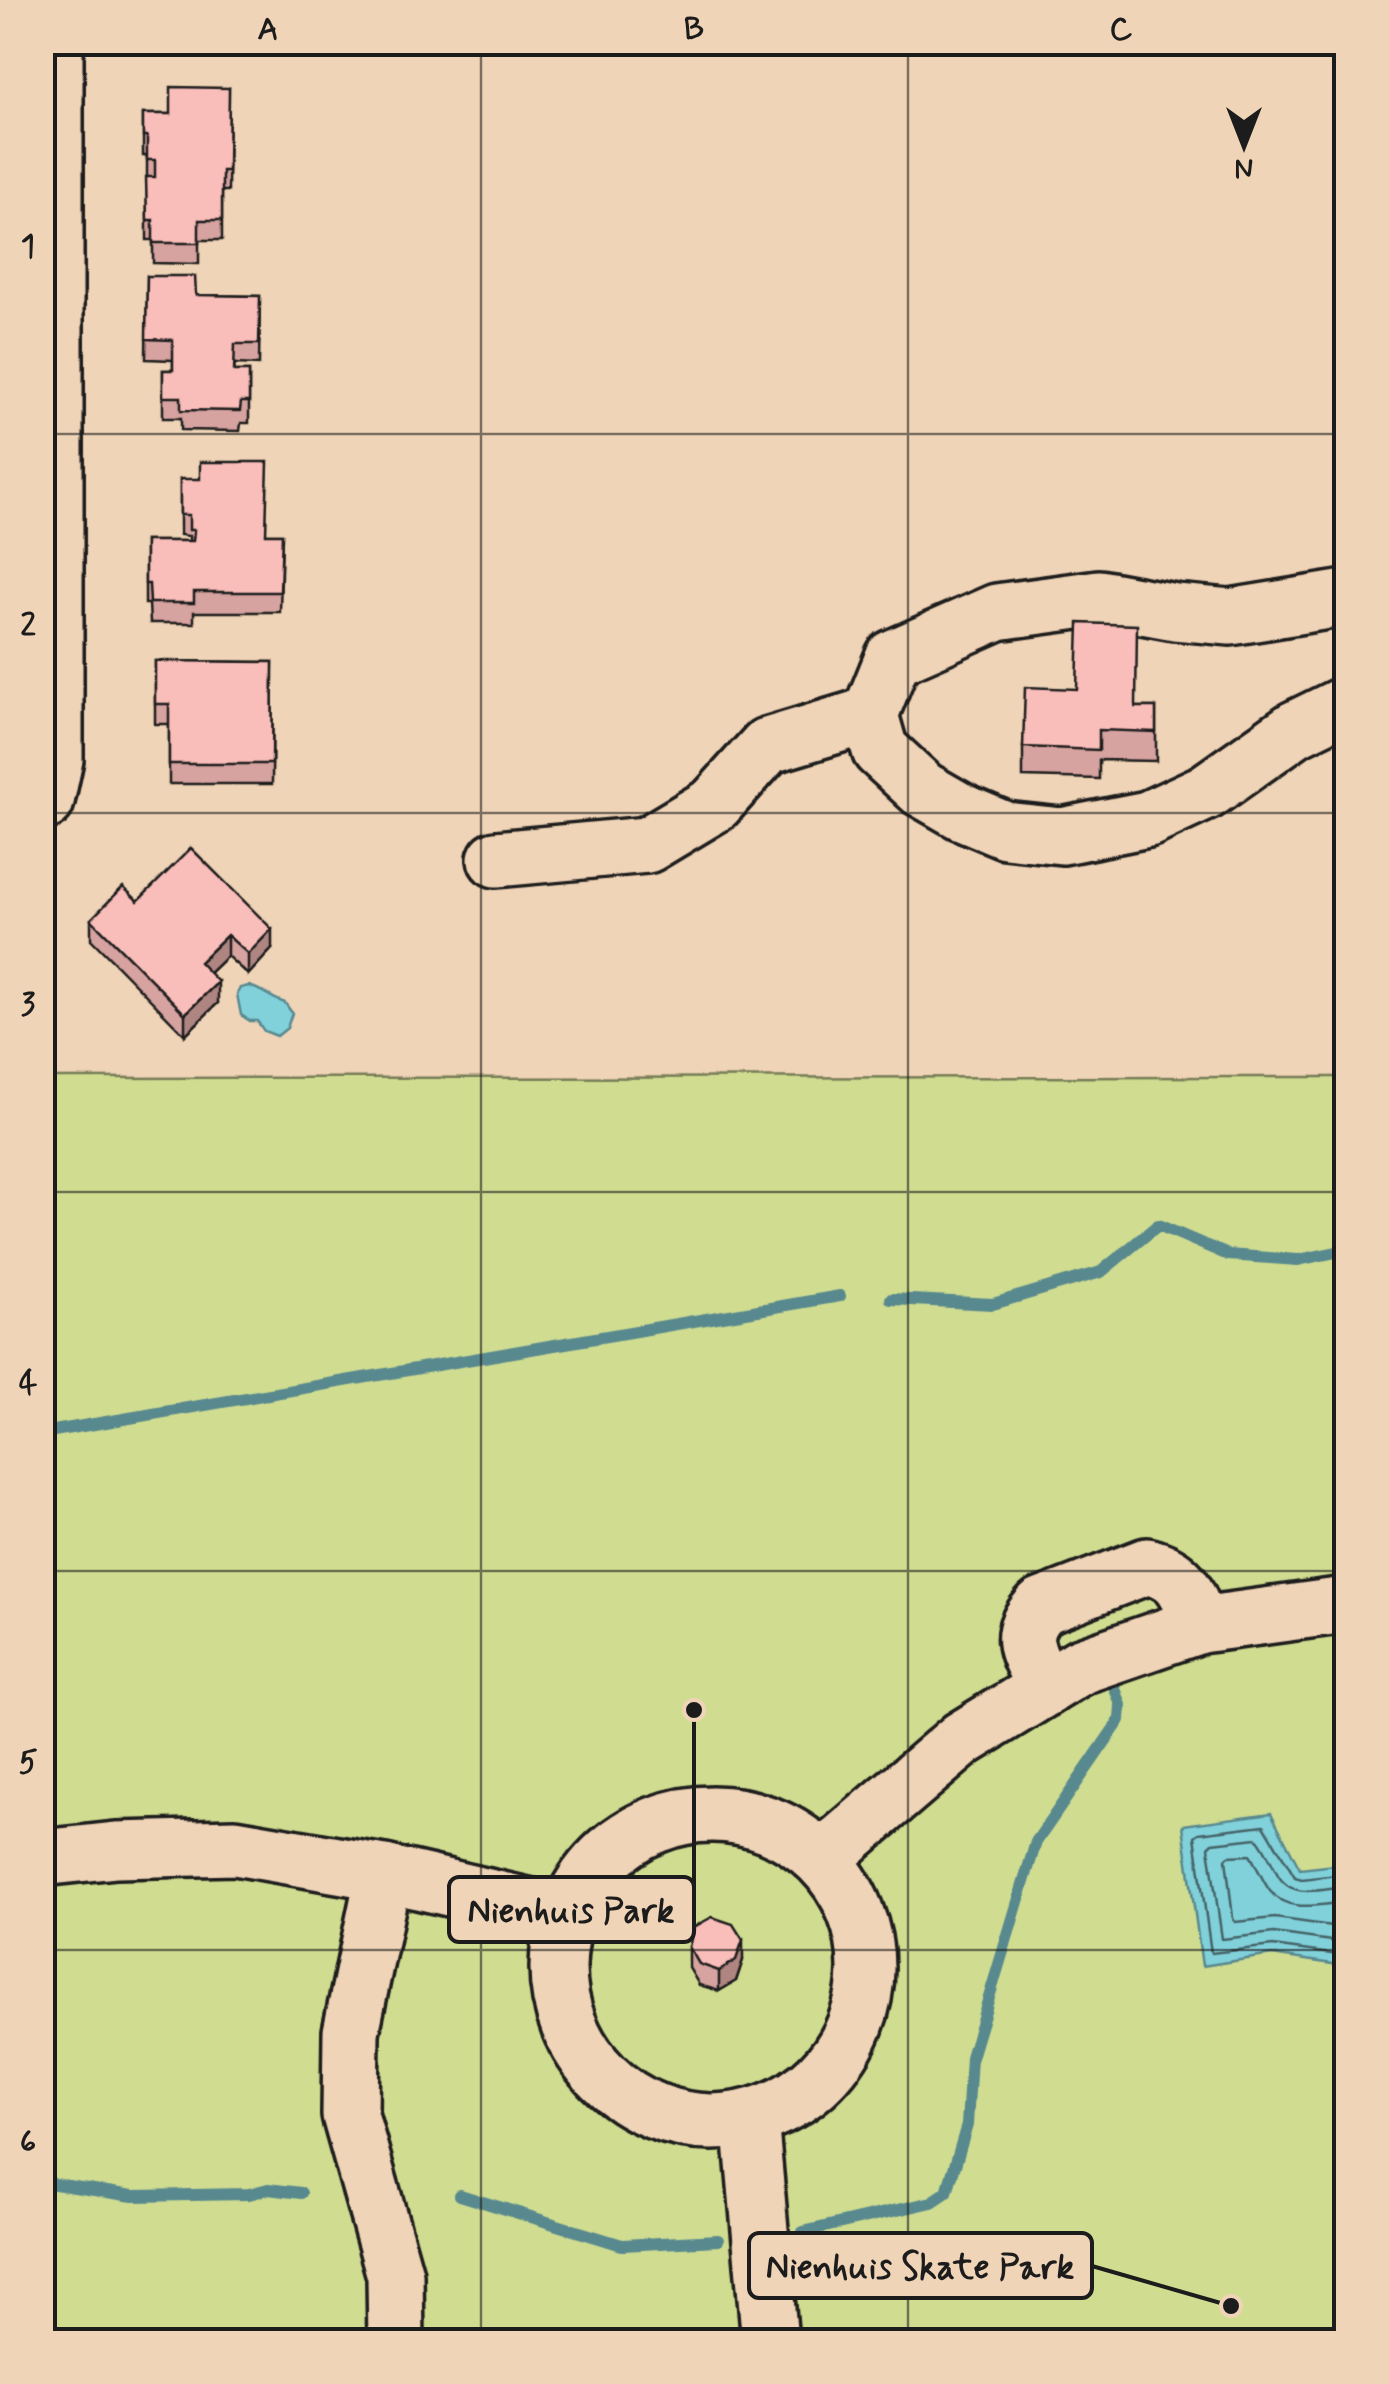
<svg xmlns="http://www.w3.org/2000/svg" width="1389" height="2384" font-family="Mynerve,sans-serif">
<rect width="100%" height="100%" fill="#f0d4b7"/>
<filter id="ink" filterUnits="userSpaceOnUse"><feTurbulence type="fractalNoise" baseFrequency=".01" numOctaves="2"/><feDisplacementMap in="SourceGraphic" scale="20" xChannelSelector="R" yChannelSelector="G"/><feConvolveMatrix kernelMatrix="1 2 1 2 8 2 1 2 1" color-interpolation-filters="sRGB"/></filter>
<g filter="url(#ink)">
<polygon fill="#d0dd90" stroke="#767c56" stroke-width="2.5" points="1346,1077 1346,2341 43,2341 42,1078"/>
<g fill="#81d1db" stroke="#59898f" stroke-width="2.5">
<path d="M 249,986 C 263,990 272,999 285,1003 L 292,1013 L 287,1028 L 277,1036 L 264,1031 L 257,1021 L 250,1021 L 241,1015 L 237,994 L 240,988 Z"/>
<polygon points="1271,1813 1300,1869 1346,1864 1346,1966 1272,1955 1202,1966 1183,1825"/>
</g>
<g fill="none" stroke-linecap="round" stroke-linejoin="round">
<g stroke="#446468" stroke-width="2.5">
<polyline points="1346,1874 1302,1879 1295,1877 1264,1825 1199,1833 1195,1836 1211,1953 1273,1946 1346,1956"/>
<path d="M 1346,1887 C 1322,1889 1292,1900 1278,1875 C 1271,1862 1266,1849 1257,1838 L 1213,1843 L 1209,1847 L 1222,1939 L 1274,1933 L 1346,1943"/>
<path d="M 1346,1902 C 1321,1904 1288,1914 1270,1891 C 1262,1880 1257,1866 1250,1855 L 1229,1856 L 1226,1859 L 1233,1918 L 1235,1922 L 1275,1918 L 1346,1928"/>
</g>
<g stroke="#59898f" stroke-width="12">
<polyline points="891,1299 993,1304 1101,1272 1158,1225 1228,1255 1298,1260 1346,1250"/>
<polyline points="42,1433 840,1296"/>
<polyline points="42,2182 133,2196 249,2194 268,2189 301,2193"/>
<polyline points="460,2195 622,2245 718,2240"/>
<polyline points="803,2232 932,2202 947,2192 967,2125 971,2057 1036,1842 1120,1720 1121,1705 1113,1683"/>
</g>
<g stroke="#1c1c1c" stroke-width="62">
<g id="minor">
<polyline points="1346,598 1230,617 1175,612 1099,598 997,612 893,658 870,715 880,750 922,789 962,812 1005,830 1062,836 1148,819 1206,792 1295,729 1346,704"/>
<polyline points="42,801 46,801 55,759 55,42"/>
<polyline points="496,859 647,845 715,804 767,746 870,715"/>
<path d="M 1046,1688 C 1030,1656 1012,1637 1041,1607 L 1147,1566 C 1184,1575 1186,1594 1200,1625"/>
<circle cx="712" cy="1968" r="154"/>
<polyline points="42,1858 116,1850 235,1847 384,1873 566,1915"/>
<polyline points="823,1858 962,1739 1081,1666 1200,1625 1346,1605"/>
<polyline points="384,1873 351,2032 350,2115 395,2275 396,2342"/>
<polyline points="750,2118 770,2342"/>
</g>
</g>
<use href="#minor" stroke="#f0d4b7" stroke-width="55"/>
</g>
<g fill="#d7a3a0" stroke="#1c1c1c" stroke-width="2.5">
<polygon points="229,88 228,191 222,191 222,240 199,240 199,264 153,263 153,240 147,240 147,156 143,156 143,114 171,114"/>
<polygon points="147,276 196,295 260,296 259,365 235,364 234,371 249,371 249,423 241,423 240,431 181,430 181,418 163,418 163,370 173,370 173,360 146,359"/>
<polygon points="180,479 266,534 282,534 280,612 194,612 194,623 150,623 149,604 145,604 145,541 189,541 189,536 180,535"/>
<polygon points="155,661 273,662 272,784 169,784 169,724 155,724"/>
<polygon points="1136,707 1156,707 1156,761 1099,760 1099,779 1023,777 1023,747"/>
<polygon points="138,901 272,949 248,975 227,956 209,973 218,1003 185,1035 91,939 91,919"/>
<polygon points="689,1947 743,1960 736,1981 719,1991 699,1985 689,1968"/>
</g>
<g fill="#af8582" stroke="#1c1c1c" stroke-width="2.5">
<polygon points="272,929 272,949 248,975 248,954"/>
<polygon points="227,935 227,956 199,983 199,962"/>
<polygon points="218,982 218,1003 185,1035 185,1014"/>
<polygon points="743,1940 743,1960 736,1981 719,1991 719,1971"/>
</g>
<g fill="#fabeba" stroke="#1c1c1c" stroke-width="2.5">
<polygon points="171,87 229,88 228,171 222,171 222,220 199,220 199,243 153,243 153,220 147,220 146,177 155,177 155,160 147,160 147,136 143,136 143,114 171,114"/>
<polygon points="147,276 195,276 196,295 260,296 259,344 235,344 234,371 249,371 249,402 241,402 240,411 181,410 181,397 163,397 163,370 173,370 173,340 146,339"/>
<polygon points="200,462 268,462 266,534 282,534 280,592 194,592 194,603 150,603 149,584 145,584 145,541 193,541 194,530 189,530 189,515 180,515 180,479 200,479"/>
<polygon points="1079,623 1137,625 1136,707 1156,707 1156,732 1099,730 1099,750 1023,747 1025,687 1077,689"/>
<polygon points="155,661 273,662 272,764 169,764 169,704 155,704"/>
<polygon points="191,848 272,929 248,954 227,935 199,962 218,982 185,1014 91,919 123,887 138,901"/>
<polygon points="712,1917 733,1924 743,1940 736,1960 719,1971 699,1964 689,1947 694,1927"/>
</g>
</g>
<path fill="none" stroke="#1c1c1c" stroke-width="2.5" stroke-opacity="0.55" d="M 481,42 L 481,2342M 908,42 L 908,2342M 42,434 L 1346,434M 42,813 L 1346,813M 42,1192 L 1346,1192M 42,1571 L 1346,1571M 42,1950 L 1346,1950"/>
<path fill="none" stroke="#1c1c1c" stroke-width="4" d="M694 1710L694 1909M1231 2306L1092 2266"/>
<g fill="#1c1c1c" stroke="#f0d4b7" stroke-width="4">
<circle cx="694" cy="1710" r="10"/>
<circle cx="1231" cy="2306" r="10"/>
</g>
<g fill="#f0d4b7" stroke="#1c1c1c" stroke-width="4">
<rect x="449" y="1877" width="245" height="65" rx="10"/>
<rect x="749" y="2233" width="343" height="65" rx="10"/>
</g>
<g font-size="35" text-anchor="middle" font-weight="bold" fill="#1c1c1c">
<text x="571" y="1922">Nienhuis Park</text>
<text x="920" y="2278">Nienhuis Skate Park</text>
</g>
<rect width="1389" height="2384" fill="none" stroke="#f0d4b7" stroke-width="110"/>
<g transform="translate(1244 145) rotate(180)" stroke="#f0d4b7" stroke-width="8" paint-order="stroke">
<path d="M0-8L18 38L0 25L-18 38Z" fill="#1c1c1c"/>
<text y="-15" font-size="28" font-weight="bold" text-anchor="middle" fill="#1c1c1c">N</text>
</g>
<rect x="55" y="55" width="1279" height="2274" fill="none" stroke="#1c1c1c" stroke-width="4"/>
<g font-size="32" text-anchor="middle" font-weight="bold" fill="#1c1c1c">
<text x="268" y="39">A</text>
<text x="694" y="39">B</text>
<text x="1121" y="39">C</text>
<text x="28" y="256">1</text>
<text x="28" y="635">2</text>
<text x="28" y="1014">3</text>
<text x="28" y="1393">4</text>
<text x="28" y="1772">5</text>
<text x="28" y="2151">6</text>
</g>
</svg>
